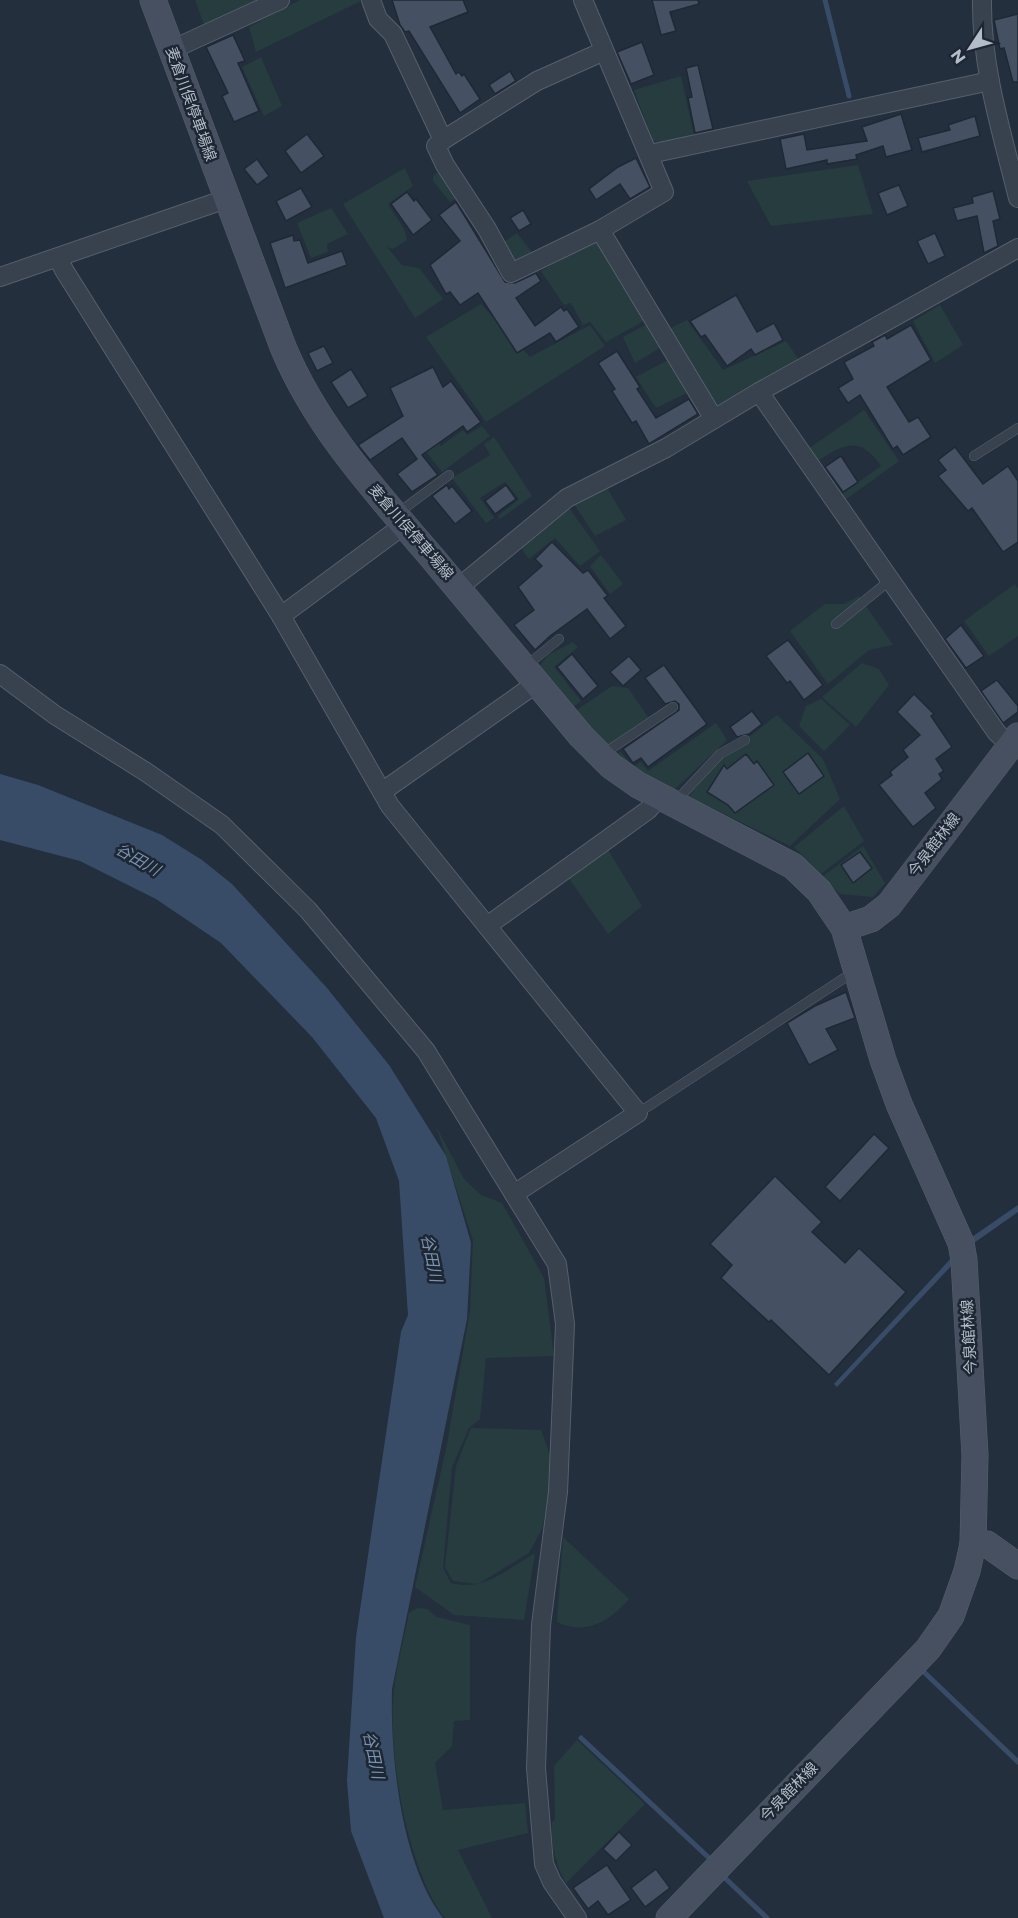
<svg xmlns="http://www.w3.org/2000/svg" width="1018" height="1918" font-family="Montserrat,'Noto Sans JP',sans-serif">
<rect width="100%" height="100%" fill="#242f3e"/>
<g fill="#263c3f">
<polygon points="195,0 255,0 255,1 204,25"/>
<polygon points="300,0 363,0 256,52 249,27"/>
<polygon points="261,57 282,106 264,116 242,67"/>
<polygon points="681,76 694,135 670,143 653,141 634,90"/>
<polygon points="858,165 873,214 771,226 747,181"/>
<polygon points="405,168 413,186 388,204 404,229 407,240 393,249 387,247 402,265 419,268 443,299 415,318 343,204"/>
<polygon points="441,170 459,197 450,202 433,181 433,176"/>
<polygon points="331,208 348,234 327,244 328,252 311,258 297,223"/>
<polygon points="517,233 534,255 515,267 502,243"/>
<polygon points="590,242 601,244 646,320 606,342 590,322 583,325 571,303 564,305 541,271"/>
<polygon points="481,304 530,357 590,325 605,346 486,422 426,337"/>
<polygon points="940,305 963,345 935,363 913,321"/>
<polygon points="687,320 723,370 786,341 799,360 717,407 668,329"/>
<polygon points="649,323 661,344 660,348 635,363 623,337"/>
<polygon points="668,360 689,392 656,408 636,377"/>
<path d="M 864,410 L 899,461 L 842,502 L 838,497 L 881,466 C 859,434 843,445 816,462 L 808,449 Z"/>
<polygon points="482,426 490,436 442,472 420,444 432,435 441,446 463,430 467,435"/>
<polygon points="494,437 532,496 500,519 498,516 519,499 505,482 480,498 494,518 486,523 452,478 490,455 484,444"/>
<polygon points="607,488 626,520 595,536 574,504"/>
<polygon points="569,508 600,551 580,566 555,538 529,559 521,548"/>
<polygon points="601,555 623,584 610,594 590,566"/>
<polygon points="1015,584 1018,589 1018,636 989,656 964,621"/>
<polygon points="859,596 893,645 869,650 828,684 790,631 825,604 844,604"/>
<polygon points="573,642 578,647 554,667 581,701 572,708 538,668 548,655"/>
<polygon points="862,663 879,669 889,685 856,727 822,697"/>
<polygon points="612,686 628,688 648,717 605,747 574,712"/>
<polygon points="821,699 850,725 824,751 799,726 806,706"/>
<polygon points="777,715 823,759 840,799 790,846 689,797 711,767"/>
<polygon points="716,723 727,740 672,792 616,757 620,751 633,767 641,762 648,771"/>
<polygon points="844,806 864,841 821,874 794,847"/>
<polygon points="863,846 885,883 873,897 840,894 822,877"/>
<polygon points="607,848 642,906 608,934 568,877"/>
<path d="M 436,1126 L 464,1179 L 481,1195 L 502,1203 L 544,1278 L 554,1356 L 486,1358 L 480,1419 L 469,1428 L 452,1467 L 443,1568 L 451,1583 C 484,1592 507,1569 535,1553 L 524,1620 L 454,1615 L 415,1587 L 447,1444 L 470,1311 L 473,1240 Z"/>
<polygon points="471,1428 541,1430 552,1460 550,1487 542,1529 529,1553 478,1584 453,1581 445,1567 456,1466"/>
<path d="M 563,1537 L 629,1599 C 610,1621 586,1636 557,1622 Z"/>
<path d="M 417,1608 L 427,1609 L 437,1617 L 470,1625 L 470,1720 L 454,1721 L 452,1746 L 435,1763 L 443,1810 L 525,1803 L 528,1833 L 458,1850 L 492,1918 L 445,1918 C 407,1871 387,1750 394,1690 C 397,1664 404,1638 409,1613 Z"/>
<path d="M 577,1740 L 645,1804 L 566,1883 C 556,1865 550,1842 552,1822 L 555,1819 L 554,1766 Z"/>
</g>
<g fill="#394c67">
<path d="M 0,774 L 38,785 L 162,835 L 202,860 L 232,884 L 327,988 L 389,1065 L 446,1156 L 471,1243 L 467,1319 L 392,1689 C 390,1756 401,1864 443,1918 L 384,1918 L 351,1831 L 347,1781 L 356,1637 L 401,1332 L 408,1315 L 399,1181 L 376,1118 L 312,1037 L 221,943 L 156,899 L 80,861 L 0,840 Z"/>
<polygon points="1018,1205 1018,1212 971,1245 837,1387 834,1384 969,1239"/>
</g>
<g fill="none" stroke-linecap="round" stroke-linejoin="round">
<g stroke="#394c67" stroke-width="5">
<polyline points="825,0 849,96"/>
<polyline points="925,1673 1018,1762"/>
<polyline points="581,1738 708,1857"/>
<polyline points="724,1877 767,1918"/>
</g>
</g>
<g fill="#455162" stroke="#1f2835" stroke-width="1.5">
<polygon points="392,0 463,0 468,12 430,27 456,74 459,72 462,76 464,74 480,99 460,113 409,31 405,32 400,25"/>
<polygon points="652,0 698,0 699,4 670,12 676,31 661,35"/>
<polygon points="1018,14 1018,82 1013,82 1004,48 1000,49 994,20"/>
<polygon points="233,35 245,61 238,63 259,111 234,122 222,96 228,93 206,47"/>
<polygon points="642,42 654,75 631,84 617,52"/>
<polygon points="698,65 713,129 695,133 688,98 692,97 686,68"/>
<polygon points="510,71 516,81 495,94 489,85"/>
<polygon points="901,114 912,150 886,157 883,146 856,155 857,159 827,164 827,160 786,169 780,139 804,134 807,150 867,141 862,127"/>
<polygon points="975,116 980,136 922,152 918,138 950,130 948,125"/>
<polygon points="307,134 324,156 301,173 285,151"/>
<polygon points="636,158 650,187 630,199 620,184 596,200 589,189 618,167"/>
<polygon points="257,159 269,176 257,185 244,169"/>
<polygon points="899,185 908,206 887,215 878,193"/>
<polygon points="301,188 312,207 286,221 276,201"/>
<polygon points="993,191 1000,219 993,221 998,246 984,253 977,216 957,221 953,208 973,203 972,197"/>
<polygon points="407,192 414,201 416,199 432,220 413,235 391,204"/>
<polygon points="456,202 505,282 515,283 536,273 541,281 516,298 535,326 561,307 564,311 567,309 579,327 556,342 550,333 517,353 478,293 460,305 450,292 446,294 430,265 460,241 439,215"/>
<polygon points="523,210 531,224 519,231 510,218"/>
<polygon points="935,233 945,256 928,264 917,241"/>
<polygon points="293,235 294,241 300,240 308,263 342,251 347,265 285,288 270,243"/>
<polygon points="736,295 757,332 774,323 783,340 755,355 751,349 727,366 705,335 701,337 690,321"/>
<polygon points="911,325 931,360 887,387 909,422 918,417 931,437 903,455 897,446 893,449 860,395 848,403 838,388 853,379 844,362 874,346 872,342 885,335 887,339"/>
<polygon points="324,346 333,363 317,371 308,353"/>
<polygon points="617,351 640,387 637,389 656,418 689,399 698,414 649,444 636,421 632,423 612,391 615,389 598,363"/>
<polygon points="433,367 443,387 451,381 481,422 467,432 463,426 422,455 438,475 412,492 397,474 417,459 402,438 370,460 358,445 403,416 390,388"/>
<polygon points="351,369 368,396 348,408 331,382"/>
<polygon points="955,447 983,484 1008,466 1018,481 1018,542 1003,552 972,508 968,511 938,476 946,470 938,460"/>
<polygon points="841,456 858,482 843,492 825,467"/>
<polygon points="447,485 449,489 452,486 472,511 455,524 432,496"/>
<polygon points="506,485 516,499 495,514 485,501"/>
<polygon points="552,542 583,573 588,570 608,596 604,598 626,626 610,639 587,609 550,636 535,650 514,625 534,610 518,587 542,566 535,559"/>
<polygon points="961,625 984,656 966,668 945,639"/>
<polygon points="788,640 823,685 804,700 790,681 787,683 766,656"/>
<polygon points="572,654 598,686 583,699 557,667"/>
<polygon points="629,656 641,670 623,686 610,672"/>
<polygon points="664,665 707,724 648,767 641,758 633,763 623,749 679,710 679,704 675,701 665,704 645,678"/>
<polygon points="997,680 1018,706 1018,712 1003,723 981,691"/>
<polygon points="914,694 934,714 931,716 952,747 936,759 944,771 939,774 942,779 925,793 936,808 913,827 879,785 892,775 890,772 908,757 903,750 920,735 897,712"/>
<polygon points="752,711 762,724 749,734 737,737 730,727"/>
<polygon points="808,753 824,776 799,794 783,772"/>
<polygon points="746,754 754,764 757,761 774,785 735,813 728,805 707,792 724,765 727,769"/>
<polygon points="860,852 872,868 853,883 841,865"/>
<polygon points="846,992 855,1018 826,1029 838,1050 809,1065 787,1023 815,1006"/>
<polygon points="874,1134 889,1148 840,1201 825,1187"/>
<polygon points="775,1176 822,1222 812,1232 845,1263 859,1248 906,1292 829,1375 771,1320 769,1322 721,1278 732,1265 710,1244"/>
<polygon points="619,1832 632,1845 616,1861 603,1849"/>
<polygon points="607,1865 631,1900 608,1915 598,1901 588,1909 573,1888"/>
<polygon points="656,1869 670,1888 645,1907 631,1888"/>
</g>
<g fill="none" stroke-linecap="round" stroke-linejoin="round">
<g stroke="#565f6c" stroke-width="10">
<g id="lane">
<polyline points="974,456 1018,428"/>
<polyline points="398,513 449,475"/>
<polyline points="836,624 889,581"/>
<polyline points="526,666 559,639"/>
<polyline points="603,754 673,707"/>
<polyline points="676,801 720,754 745,740"/>
<polyline points="638,1113 855,971"/>
</g>
</g>
<g stroke="#565f6c" stroke-width="20">
<g id="street">
<polyline points="371,0 378,19 393,34 443,140 537,81 604,51"/>
<polyline points="583,0 664,192 600,230 714,419"/>
<path d="M 982,0 C 981,67 1002,133 1018,198"/>
<polyline points="171,50 280,0"/>
<polyline points="443,140 436,146 445,165 487,229 511,273 600,230"/>
<polyline points="650,154 990,81"/>
<polyline points="59,259 64,270 281,616 390,806 638,1113 514,1194"/>
<polyline points="0,277 226,199"/>
<polyline points="759,392 997,733 1010,745"/>
<polyline points="458,588 567,498 666,448 759,392 1018,248"/>
<polyline points="281,616 404,525"/>
<polyline points="0,674 55,715 146,772 222,825 308,910 426,1051 557,1264 565,1324 558,1492 541,1625 536,1768 544,1864 552,1882 577,1918"/>
<polyline points="383,791 537,683"/>
<polyline points="487,926 648,810 660,796"/>
</g>
</g>
<g stroke="#565f6c" stroke-width="27">
<g id="secondary">
<path d="M 153,0 L 283,347 C 317,429 378,494 435,561 C 484,619 532,678 581,736 L 611,766 L 638,785 L 793,866 L 819,891 L 844,928 L 883,1060 L 899,1104 L 961,1243 L 964,1260 L 975,1455 L 973,1544 L 967,1571 L 951,1616 L 928,1649 L 669,1918"/>
<polyline points="844,928 871,919 889,905 1018,736"/>
<polyline points="973,1544 987,1544 1018,1566"/>
</g>
</g>
<use href="#lane" stroke="#38414e" stroke-width="9"/>
<use href="#street" stroke="#38414e" stroke-width="18"/>
<use href="#secondary" stroke="#465061" stroke-width="26"/>
</g>
<g text-anchor="middle" stroke-width="5" stroke-linejoin="round" paint-order="stroke">
<g font-size="15" fill="#b4bcc9" stroke="#1d2633">
<text transform="translate(191 104) rotate(70)" y="5">麦倉川俣停車場線</text>
<text transform="translate(411 532) rotate(49)" y="5">麦倉川俣停車場線</text>
<text transform="translate(934 845) rotate(-53)" y="5">今泉館林線</text>
<text transform="translate(969 1337) rotate(-93)" y="5">今泉館林線</text>
<text transform="translate(789 1792) rotate(-46)" y="5">今泉館林線</text>
</g>
<g font-size="16" font-style="italic" fill="#7c92b1" stroke="#1d2633">
<text transform="translate(138 859) rotate(30)" y="6">谷田川</text>
<text transform="translate(432 1258) rotate(78)" y="6">谷田川</text>
<text transform="translate(374 1755) rotate(78)" y="6">谷田川</text>
</g>
</g>
<g transform="translate(970 48) rotate(234)" stroke="#1d2633" stroke-width="4.5" paint-order="stroke">
<path d="M0-4.5L10 22L0 15L-10 22Z" fill="#b4bcc9"/>
<text y="-9" font-size="16" font-weight="bold" text-anchor="middle" fill="#b4bcc9">N</text>
</g>
</svg>
